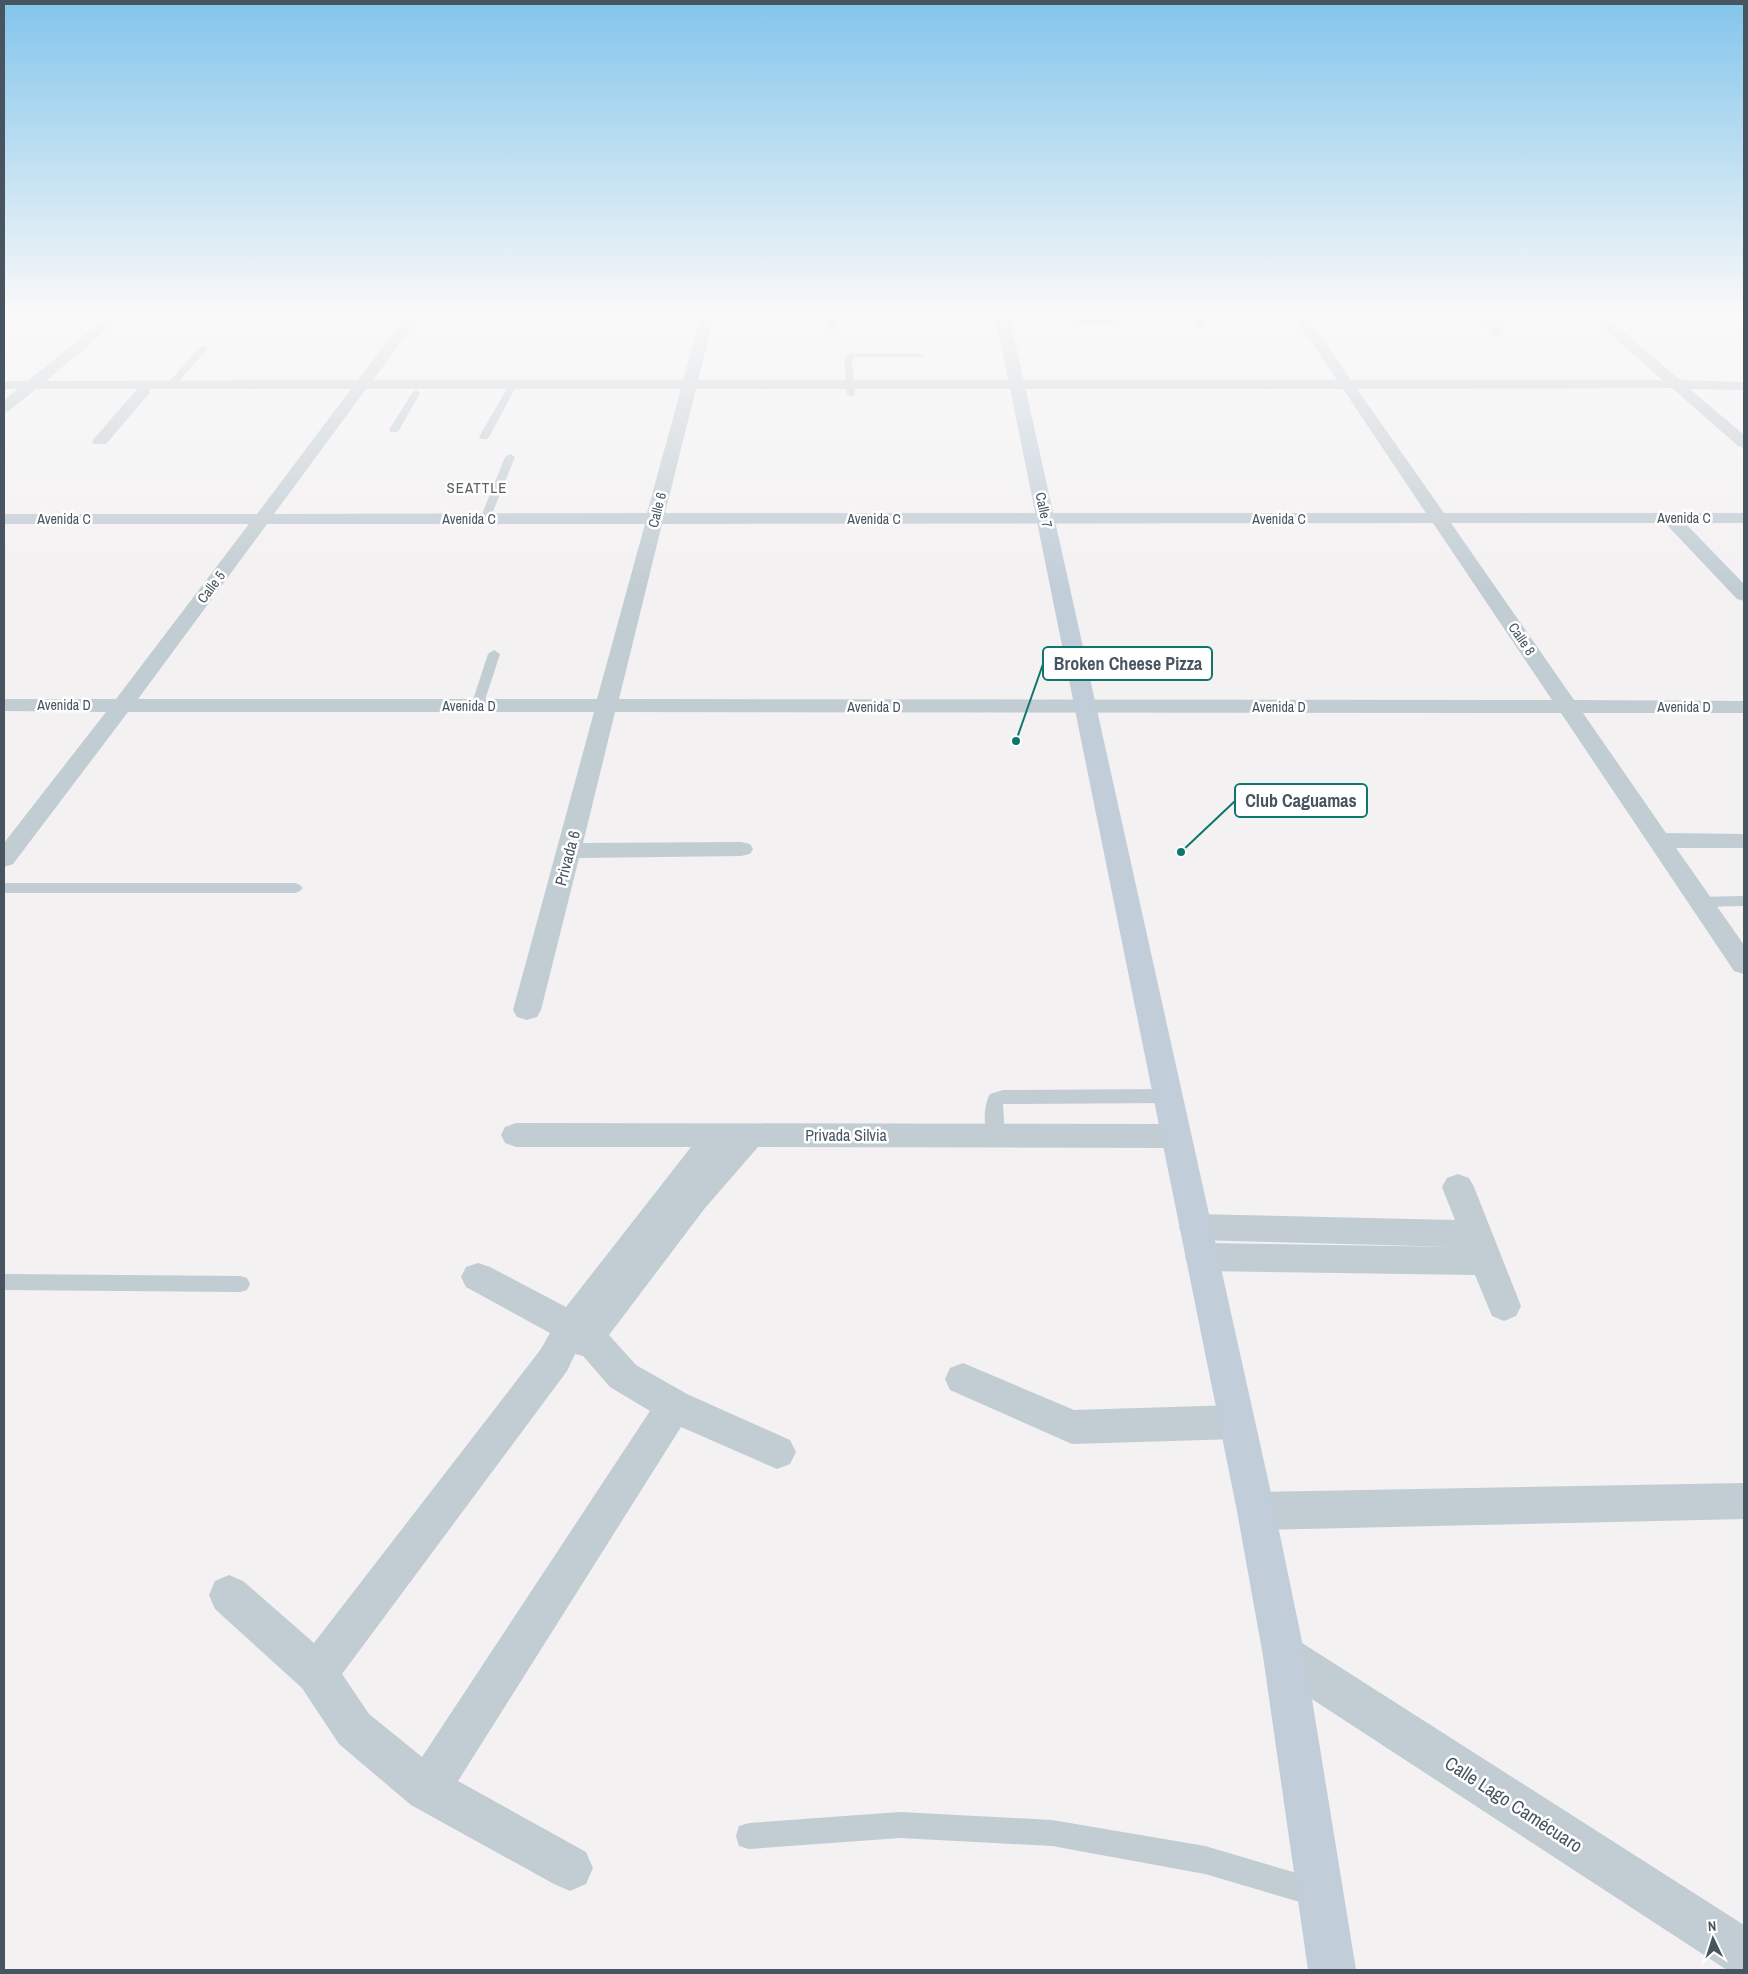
<svg xmlns="http://www.w3.org/2000/svg" width="1748" height="1974" font-family="'Archivo Narrow',sans-serif">
<rect width="100%" height="100%" fill="#f3f1f1"/>
<g fill="none" stroke-linecap="round" stroke-linejoin="round">
<g fill="#c1ccd3" fill-rule="evenodd">
<polygon points="829,314 837,314 836,332 829,330"/>
<polygon points="1191,314 1199,314 1205,326 1204,328 1198,328"/>
<polygon points="201,346 208,348 174,387 168,387 168,383"/>
<polygon points="850,353 920,353 924,355 920,357 855,357 852,360 855,394 851,397 847,394 844,359"/>
<polygon points="513,382 517,385 489,437 487,439 481,439 479,437 509,385"/>
<polygon points="416,390 420,393 399,430 397,432 391,432 389,430 412,393"/>
<polygon points="510,454 515,457 490,519 485,522 481,521 480,519 505,457"/>
<polygon points="494,650 500,654 483,706 477,710 473,709 471,706 488,654"/>
<polygon points="4,883 295,883 300,885 303,888 300,891 295,893 4,893"/>
<polygon points="1744,896 1744,906 1701,907 1696,905 1693,902 1696,899 1701,897"/>
<path d="M 1167,1089 L 1173,1091 L 1176,1096 L 1173,1101 L 1167,1103 L 1003,1104 L 1005,1136 L 1002,1141 L 996,1143 L 990,1141 C 983,1129 983,1106 990,1094 L 1003,1090 Z"/>
<polygon points="4,1274 240,1276 247,1278 250,1284 247,1290 240,1292 4,1290"/>
<polygon points="900,1812 1052,1820 1205,1846 1317,1879 1327,1883 1331,1893 1327,1903 1317,1907 1205,1874 1052,1846 900,1838 749,1849 739,1846 736,1836 739,1826 749,1823"/>
</g>
<g fill="#c1ccd3" fill-rule="evenodd">
<path d="M 110,314 L 125,314 L 46,381 L 358,380 L 408,314 L 422,314 L 373,380 L 683,380 L 701,314 L 715,314 L 698,380 L 1337,380 L 1292,314 L 1306,314 L 1351,380 L 1662,380 L 1588,314 L 1603,314 L 1680,380 L 1744,382 L 1744,390 L 1690,389 L 1744,435 L 1744,448 L 1738,446 L 1672,388 L 1357,389 L 1444,513 L 1744,513 L 1744,523 L 1685,523 L 1744,584 L 1744,601 L 1737,599 L 1665,523 L 1451,523 L 1574,700 L 1744,701 L 1744,713 L 1583,713 L 1666,833 L 1744,834 L 1744,848 L 1676,848 L 1744,945 L 1744,974 L 1734,971 L 1561,713 L 615,712 L 583,843 L 741,842 L 750,844 L 753,849 L 750,854 L 741,856 L 579,858 L 541,1010 L 537,1017 L 527,1020 L 517,1017 L 513,1010 L 594,712 L 128,712 L 13,864 L 4,867 L 4,843 L 106,712 L 4,711 L 4,699 L 116,699 L 249,524 L 4,524 L 4,514 L 257,514 L 351,389 L 149,389 L 150,392 L 148,395 L 106,444 L 94,444 L 92,441 L 137,389 L 36,389 L 9,411 L 4,412 L 4,401 L 17,389 L 4,389 L 4,381 L 28,381 ZM 366,389 L 681,389 L 647,513 L 274,514 ZM 696,389 L 1343,389 L 1426,513 L 665,513 ZM 1433,523 L 1552,700 L 619,699 L 662,524 ZM 267,524 L 645,524 L 597,699 L 138,699 Z"/>
<path d="M 1067,314 L 1081,314 L 1083,316 L 1124,314 L 1124,319 C 1117,327 1081,324 1070,322 Z"/>
<polygon points="1474,314 1488,314 1505,332 1498,336 1493,335"/>
<path d="M 516,1123 L 1176,1124 L 1187,1128 L 1191,1136 L 1187,1144 L 1176,1148 L 758,1147 L 705,1208 L 609,1335 L 636,1365 L 687,1394 L 790,1440 L 796,1452 L 790,1464 L 777,1469 L 681,1427 L 458,1781 L 586,1852 L 593,1868 L 586,1884 L 570,1891 L 554,1884 L 411,1805 L 339,1744 L 302,1688 L 215,1609 L 209,1595 L 215,1581 L 229,1575 L 243,1581 L 314,1643 L 541,1349 L 550,1333 L 466,1287 L 461,1277 L 466,1267 L 478,1263 L 490,1267 L 566,1307 L 691,1147 L 516,1147 L 505,1143 L 501,1135 L 505,1127 ZM 575,1354 L 583,1356 L 610,1387 L 650,1411 L 422,1757 L 369,1714 L 342,1674 L 567,1371 Z"/>
<polygon points="1458,1174 1469,1178 1474,1187 1521,1306 1516,1316 1504,1321 1492,1316 1475,1275 1202,1271 1190,1267 1185,1257 1190,1247 1202,1243 1457,1247 1195,1240 1183,1236 1179,1227 1183,1218 1195,1214 1455,1220 1442,1187 1447,1178"/>
<polygon points="963,1363 1074,1410 1237,1405 1250,1410 1255,1422 1250,1434 1237,1439 1072,1444 950,1390 945,1379 950,1368"/>
<polygon points="1744,1483 1744,1519 1256,1530 1242,1524 1237,1511 1242,1498 1256,1492"/>
<polygon points="1284,1635 1299,1641 1744,1925 1744,1970 1727,1970 1269,1671 1263,1656 1269,1641"/>
</g>
<polygon fill="#c1cdd8" fill-rule="evenodd" points="995,314 1009,314 1275,1511 1305,1656 1356,1970 1308,1970 1263,1656 1237,1511"/>
</g>
<linearGradient id="sky" x2="0" y2="1"><stop stop-color="#82c5eb"/><stop offset="0.53" stop-color="#faf9f9"/><stop offset="1" stop-color="#faf9f9" stop-opacity="0"/></linearGradient>
<rect width="1748" height="590" fill="url(#sky)"/>
<g text-anchor="middle" stroke-width="5" stroke-linejoin="round" paint-order="stroke">
<g font-size="14" fill="#485560" stroke="#fff">
<text transform="translate(657 510) rotate(-76)" y="5">Calle 6</text>
<text transform="translate(1044 510) rotate(78)" y="5">Calle 7</text>
<text x="1684" y="523">Avenida C</text>
<text x="64" y="524">Avenida C</text>
<text x="469" y="524">Avenida C</text>
<text x="874" y="524">Avenida C</text>
<text x="1279" y="524">Avenida C</text>
<text transform="translate(211 587) rotate(-53)" y="5">Calle 5</text>
<text transform="translate(1522 639) rotate(56)" y="5">Calle 8</text>
<text x="64" y="710">Avenida D</text>
<text x="469" y="711">Avenida D</text>
<text x="874" y="712">Avenida D</text>
<text x="1279" y="712">Avenida D</text>
<text x="1684" y="712">Avenida D</text>
</g>
<g font-size="15" letter-spacing="1" fill="#5d6266" stroke="#fff">
<text x="477" y="493">SEATTLE</text>
</g>
<g font-size="16" fill="#485560" stroke="#fff">
<text transform="translate(567 858) rotate(-75)" y="6">Privada 6</text>
<text x="846" y="1141">Privada Silvia</text>
</g>
<g font-size="19" fill="#485560" stroke="#fff">
<text transform="translate(1514 1804) rotate(33)" y="7">Calle Lago Camécuaro</text>
</g>
</g>
<path fill="none" stroke="#0f766e" stroke-width="2" d="M1016 741L1043 664M1181 852L1235 801"/>
<g fill="#0f766e" stroke="#fff" stroke-width="2">
<circle cx="1016" cy="741" r="5"/>
<circle cx="1181" cy="852" r="5"/>
</g>
<g fill="#fff" stroke="#0f766e" stroke-width="2">
<rect x="1043" y="647" width="169" height="33" rx="5"/>
<rect x="1235" y="784" width="132" height="33" rx="5"/>
</g>
<g font-size="18" text-anchor="middle" font-weight="bold" fill="#485560">
<text x="1128" y="670">Broken Cheese Pizza</text>
<text x="1301" y="807">Club Caguamas</text>
</g>
<rect width="1748" height="1974" fill="none" stroke="#485560" stroke-width="10"/>
<g transform="translate(1713 1939) rotate(356)" stroke="#ffffff" stroke-width="4" paint-order="stroke">
<path d="M0-4L9 19L0 12L-9 19Z" fill="#485560"/>
<text y="-8" font-size="14" font-weight="bold" text-anchor="middle" fill="#485560">N</text>
</g>
</svg>
